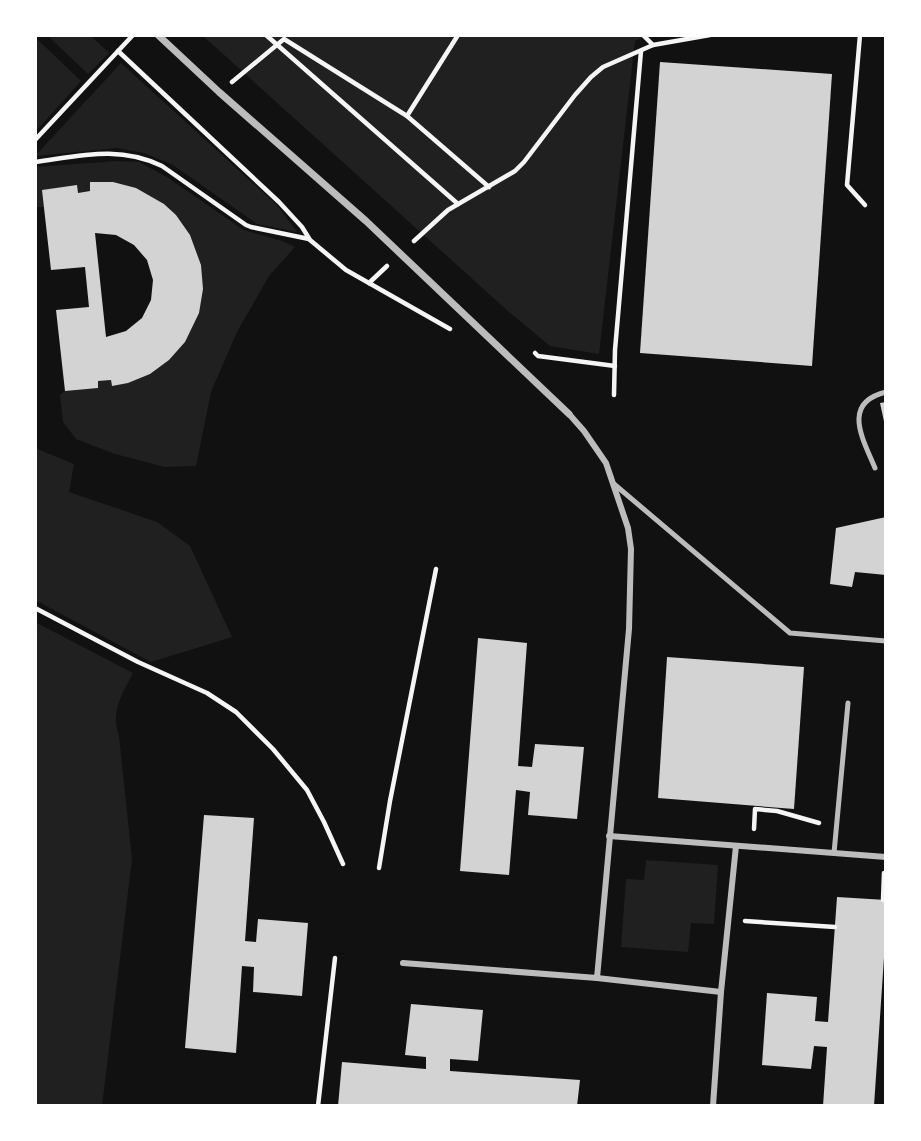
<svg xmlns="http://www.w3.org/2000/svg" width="921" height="1141" font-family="Overpass,sans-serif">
<rect width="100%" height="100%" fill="#111"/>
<g fill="#202020">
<polygon points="90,35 109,53 88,74 48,36"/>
<polygon points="202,35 649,35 635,41 599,354 550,346 509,312"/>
<polygon points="35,37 81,81 35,132"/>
<polygon points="121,63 277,205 297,232 257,224 173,165 144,153 117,148 35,156"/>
<path d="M 117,161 L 139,162 L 167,177 L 242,229 C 260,236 279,238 295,247 L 269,276 L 237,332 L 211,392 L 196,466 L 165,467 L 115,454 L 76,439 L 63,422 L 60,395 L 65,391 L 98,388 L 98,381 L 111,380 L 112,386 L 128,383 L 150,374 L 169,360 L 185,342 L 201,265 L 190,235 L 176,215 L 164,204 L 136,188 L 113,182 L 90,182 L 90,191 L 78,193 L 42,190 L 44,207 L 35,207 L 35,167 Z"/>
<polygon points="35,448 74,464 69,492 157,522 190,546 232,637 151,662 35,600"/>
<path d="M 35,622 L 133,673 C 122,695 110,711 119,736 L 132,859 L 102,1106 L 35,1106 Z"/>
<polygon points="646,860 718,865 714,924 691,923 688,952 621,947 626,879 644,880"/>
</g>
<g fill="#d3d3d3" fill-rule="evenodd">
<polygon points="660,62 832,74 812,366 640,353"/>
<path d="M 90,182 L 113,182 L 136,188 L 164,204 L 176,215 L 190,235 L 201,265 L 203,289 L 199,313 L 185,342 L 169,360 L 150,374 L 128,383 L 112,386 L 111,380 L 98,381 L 98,388 L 65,391 L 56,310 L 89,307 L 85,267 L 51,270 L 42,190 L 77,185 L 78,193 L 90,191 ZM 95,233 L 116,235 L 134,245 L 147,260 L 153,280 L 151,300 L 142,318 L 126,331 L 106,337 Z"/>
<polygon points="886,402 886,425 885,426 880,403"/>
<polygon points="886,517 886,575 855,572 852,587 830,584 836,528"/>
<polygon points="478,638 527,643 518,766 532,767 535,744 584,747 577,819 528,815 530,792 516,790 509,875 460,871"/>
<polygon points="667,657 804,667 794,809 658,798"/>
<polygon points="204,815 254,818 245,941 256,942 258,919 308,923 302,996 253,992 254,967 242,966 236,1053 185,1048"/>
<polygon points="837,897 886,900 886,928 874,1106 823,1106 827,1047 814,1046 811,1069 762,1065 767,993 817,997 815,1021 828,1022"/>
<polygon points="411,1004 483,1010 478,1061 450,1059 450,1071 580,1080 577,1106 338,1106 342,1062 426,1069 426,1057 405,1055"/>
</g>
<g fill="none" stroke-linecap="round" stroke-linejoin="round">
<g stroke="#f5f5f5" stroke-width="4.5">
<polyline points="266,35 458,204"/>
<polyline points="643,35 653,45"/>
<polyline points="860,35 847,185 865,205"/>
<polyline points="118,51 279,202 302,227 310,240 346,270 450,329"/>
<polyline points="232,82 284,39 407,116 489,187"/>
<polyline points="407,116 458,35"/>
<polyline points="35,140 133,35"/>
<path d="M 35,162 C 80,156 119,145 162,166 L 246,225 L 251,227 L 309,239"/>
<polyline points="414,241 448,210 515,171 524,162 575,95 591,77 603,67 653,45 710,35"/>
<polyline points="369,283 387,266"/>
<polyline points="535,353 538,356 615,366"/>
<polyline points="614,395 615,350 641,51"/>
<polyline points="35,608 138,662 207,693 236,712 273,749 307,790 324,822 343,864"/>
<polyline points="754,829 755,809 777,811 819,823"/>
<polyline points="379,868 390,801 436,569"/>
<polyline points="883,900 884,873"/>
<polyline points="745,921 835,927"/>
<polyline points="318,1106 335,958"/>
</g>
<g stroke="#bcbcbc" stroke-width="5">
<path d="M 875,468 C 863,439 841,403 886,392"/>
<polyline points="614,484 790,633 886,641"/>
<polyline points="834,853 848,703"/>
</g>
<g stroke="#bcbcbc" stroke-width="6">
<polyline points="609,836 886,857"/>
<polyline points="403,963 597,978 629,629 631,549 628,528 606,463 584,431 569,414"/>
<polyline points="597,978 721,992"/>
<polyline points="713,1106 721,992 736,846"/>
</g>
<polyline stroke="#bcbcbc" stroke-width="7" points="158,35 219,92 366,221 569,414"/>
</g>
<rect width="921" height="1141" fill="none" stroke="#ffffff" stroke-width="74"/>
</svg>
